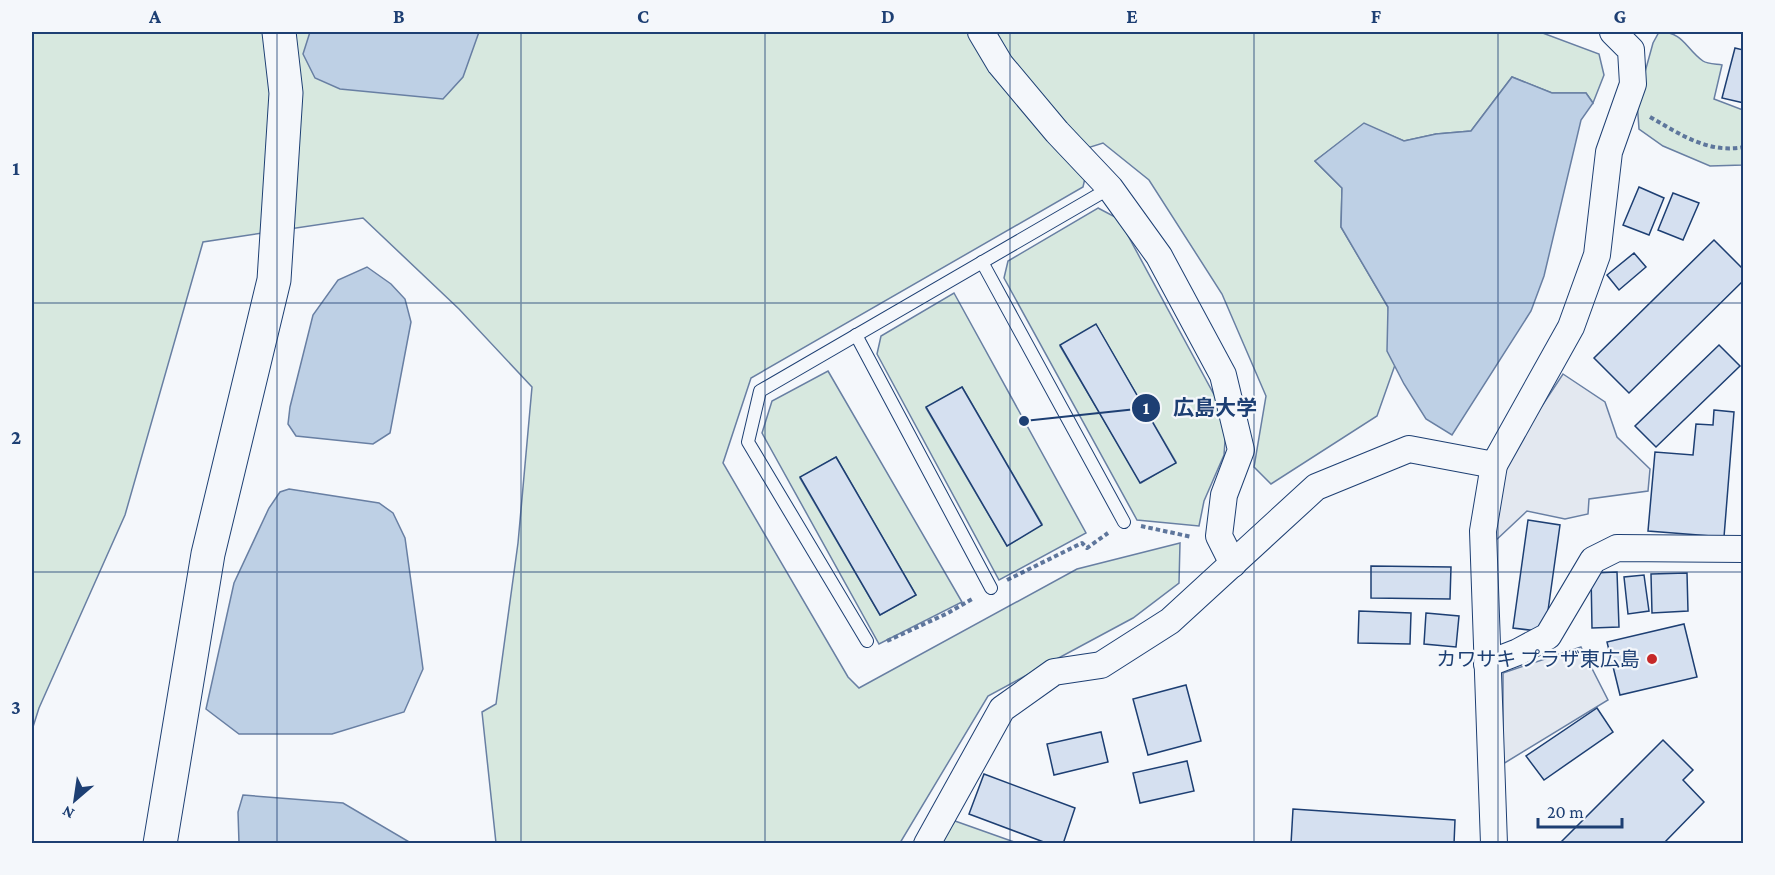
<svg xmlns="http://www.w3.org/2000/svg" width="1775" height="875" font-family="'Crimson Pro','Noto Sans JP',serif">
<rect width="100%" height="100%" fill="#f4f7fb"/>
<g fill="#d7e8df" stroke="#687fa3" stroke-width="1.5" fill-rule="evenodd">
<polygon points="32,32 1540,32 1599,54 1604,75 1593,103 1586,93 1552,93 1512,77 1471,131 1436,134 1404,141 1364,124 1315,161 1342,188 1341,227 1388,307 1395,365 1377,416 1271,484 1254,467 1266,396 1222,294 1149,180 1103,143 1068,154 1087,169 1083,187 751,378 723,463 848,677 859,688 1077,569 1180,543 1179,583 1133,618 988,696 900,843 496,843 482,712 496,704 518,543 532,387 459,309 363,218 203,242 125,515 39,708 32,730"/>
<path d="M 1659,32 C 1684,32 1685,48 1703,61 C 1707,64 1716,64 1722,65 L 1714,99 L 1743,110 L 1743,165 L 1710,166 L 1663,146 L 1639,129 L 1637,101 L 1653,43 Z"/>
<path d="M 1098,208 L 1119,219 L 1218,402 L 1226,427 L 1224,455 L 1204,501 L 1199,526 L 1137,520 L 1004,278 L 1008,261 ZM 1096,325 L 1176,462 L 1141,483 L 1060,346 Z"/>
<path d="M 954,293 L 1086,533 L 999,580 L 877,354 L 881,336 ZM 962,387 L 1042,524 L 1007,546 L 926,408 Z"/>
<path d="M 828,371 L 962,602 L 879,644 L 762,433 L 772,401 ZM 836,457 L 916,595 L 880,615 L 800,478 Z"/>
<polygon points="955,821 1017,843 938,844"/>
</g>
<g fill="#e3e8f0" stroke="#687fa3" stroke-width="1.5">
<polygon points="1563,374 1605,402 1617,437 1650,469 1648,491 1589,499 1588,514 1565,519 1527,511 1494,542 1504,474 1524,433"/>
<polygon points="1581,647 1608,700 1503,764 1503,673"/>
</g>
<g fill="#bed0e5" stroke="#687fa3" stroke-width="1.5">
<polygon points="310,32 479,32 463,77 443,99 340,89 315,78 303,54"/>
<polygon points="1512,77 1552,93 1586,93 1593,103 1581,120 1544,276 1531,311 1452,435 1426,419 1404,384 1387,351 1388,307 1341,227 1342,188 1315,161 1364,123 1404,141 1436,134 1471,131"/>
<polygon points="367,267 391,284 405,299 411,322 390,433 373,444 296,436 288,424 290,407 313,315 338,280"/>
<polygon points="289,489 379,503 393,513 405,538 423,669 404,712 332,734 239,734 206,709 234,583 269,508 280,492"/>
<polygon points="243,795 343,803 411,843 239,843 238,812"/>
</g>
<g fill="#d5e0f0" stroke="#1d3f73" stroke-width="1.5">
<polygon points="1735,48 1743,50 1744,49 1744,103 1722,98"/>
<polygon points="1639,187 1664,198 1649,235 1623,225"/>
<polygon points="1673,193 1699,203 1683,240 1658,230"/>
<polygon points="1714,240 1744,270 1744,280 1629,393 1594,358"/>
<polygon points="1634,253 1646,267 1619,290 1607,275"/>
<polygon points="1096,324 1176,463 1140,483 1060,345"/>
<polygon points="1719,345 1740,366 1656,447 1635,426"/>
<polygon points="962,387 1042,525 1007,546 926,407"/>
<polygon points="1714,410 1734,412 1724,537 1648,531 1655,452 1693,455 1696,424 1713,425"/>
<polygon points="836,457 916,595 880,615 800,477"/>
<polygon points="1528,520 1560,525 1545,632 1513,628"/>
<polygon points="1371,566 1451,567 1450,599 1371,598"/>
<polygon points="1617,572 1619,627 1592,628 1591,573"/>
<polygon points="1687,573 1688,611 1652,613 1651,574"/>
<polygon points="1644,575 1649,611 1628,614 1624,577"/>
<polygon points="1359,611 1411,613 1410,644 1358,643"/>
<polygon points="1426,613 1459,616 1456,647 1424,644"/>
<polygon points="1684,624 1697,677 1620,695 1607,642"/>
<polygon points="1186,685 1201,741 1148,755 1133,699"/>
<polygon points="1597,708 1613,732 1544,780 1526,756"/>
<polygon points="1101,732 1108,762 1054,775 1047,744"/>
<polygon points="1663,740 1693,770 1683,780 1704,802 1663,844 1559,844"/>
<polygon points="1187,761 1194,791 1140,803 1133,773"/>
<polygon points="984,774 1075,808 1063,844 1049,844 969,814"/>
<polygon points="1293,809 1455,820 1454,844 1291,844"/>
</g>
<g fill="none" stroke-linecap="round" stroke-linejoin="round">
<g stroke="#1d3f73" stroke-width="14">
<g id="lane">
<polyline points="982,262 1124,522"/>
<polyline points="856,335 991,588"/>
<polyline points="867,641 748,442 760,391 1110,188"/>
</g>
</g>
<g stroke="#1d3f73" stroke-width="28">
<g id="street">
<polyline points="981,32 1000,64 1057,132 1110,188 1159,256 1223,375 1241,450 1224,495 1219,536 1233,564"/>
<polyline points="1487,664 1518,652 1548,636 1593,560 1617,548 1744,549"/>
<polyline points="927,844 1002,709 1054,672 1101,665 1170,621 1316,487 1409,449 1494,465"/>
<polyline points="1494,844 1483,531 1494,465 1571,327 1597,255 1609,152 1633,84 1631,50 1613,32"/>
</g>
</g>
<g stroke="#1d3f73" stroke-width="35">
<polyline id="secondary" points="160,844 208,554 274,280 286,93 279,32"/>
</g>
<g stroke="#5e769c" stroke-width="4" stroke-dasharray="4.5 3" stroke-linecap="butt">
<path d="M 1650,117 C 1680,134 1708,154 1744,147"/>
<polyline points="1141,526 1192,537"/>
<polyline points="1007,580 1082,543 1087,548 1108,533"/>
<polyline points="887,641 946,614 974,598"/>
</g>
<use href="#lane" stroke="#f4f7fb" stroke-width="12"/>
<use href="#street" stroke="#f4f7fb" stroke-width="26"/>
<use href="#secondary" stroke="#f4f7fb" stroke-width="33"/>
</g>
<path fill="none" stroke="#1d3f73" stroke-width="1.5" stroke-opacity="0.55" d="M 277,32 L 277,844M 521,32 L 521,844M 765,32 L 765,844M 1010,32 L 1010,844M 1254,32 L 1254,844M 1498,32 L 1498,844M 32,303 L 1744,303M 32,572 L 1744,572"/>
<circle fill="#c62828" stroke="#f4f7fb" stroke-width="2" cx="1652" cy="659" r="6"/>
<g text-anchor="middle" stroke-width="4.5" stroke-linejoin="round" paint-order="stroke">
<g font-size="20" fill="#1d3f73" stroke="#f4f7fb" text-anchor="end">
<text x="1640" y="666">カワサキ プラザ東広島</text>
</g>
</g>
<path fill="none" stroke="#1d3f73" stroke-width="2" d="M1024 421L1146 408"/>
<g fill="#1d3f73" stroke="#f4f7fb" stroke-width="2">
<circle cx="1024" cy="421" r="6"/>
<circle cx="1146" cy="408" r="15"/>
</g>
<g font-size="18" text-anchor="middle" font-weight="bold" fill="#fff">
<text x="1146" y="414">1</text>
</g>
<g font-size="21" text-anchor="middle" font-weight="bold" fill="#1d3f73" stroke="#f4f7fb" stroke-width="4.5" stroke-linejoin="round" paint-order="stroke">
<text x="1215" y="415">広島大学</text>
</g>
<rect width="1775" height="875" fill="none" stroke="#f4f7fb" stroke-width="66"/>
<g transform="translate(75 800) rotate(209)" stroke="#f4f7fb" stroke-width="4.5" paint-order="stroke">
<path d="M0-4.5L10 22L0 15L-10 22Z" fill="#1d3f73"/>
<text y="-9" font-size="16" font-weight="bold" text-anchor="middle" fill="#1d3f73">N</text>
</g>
<path d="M1538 818v9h84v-9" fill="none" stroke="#1d3f73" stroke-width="3"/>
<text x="1547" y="818" font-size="18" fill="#1d3f73" stroke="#f4f7fb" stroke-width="4.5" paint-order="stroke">20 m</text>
<rect x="33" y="33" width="1709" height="809" fill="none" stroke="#1d3f73" stroke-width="2"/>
<g font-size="20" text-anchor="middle" font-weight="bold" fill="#1d3f73">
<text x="155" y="23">A</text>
<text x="399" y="23">B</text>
<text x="643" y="23">C</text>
<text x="888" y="23">D</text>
<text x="1132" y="23">E</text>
<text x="1376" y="23">F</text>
<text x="1620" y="23">G</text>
<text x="16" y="175">1</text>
<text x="16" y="444">2</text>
<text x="16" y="714">3</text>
</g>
</svg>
